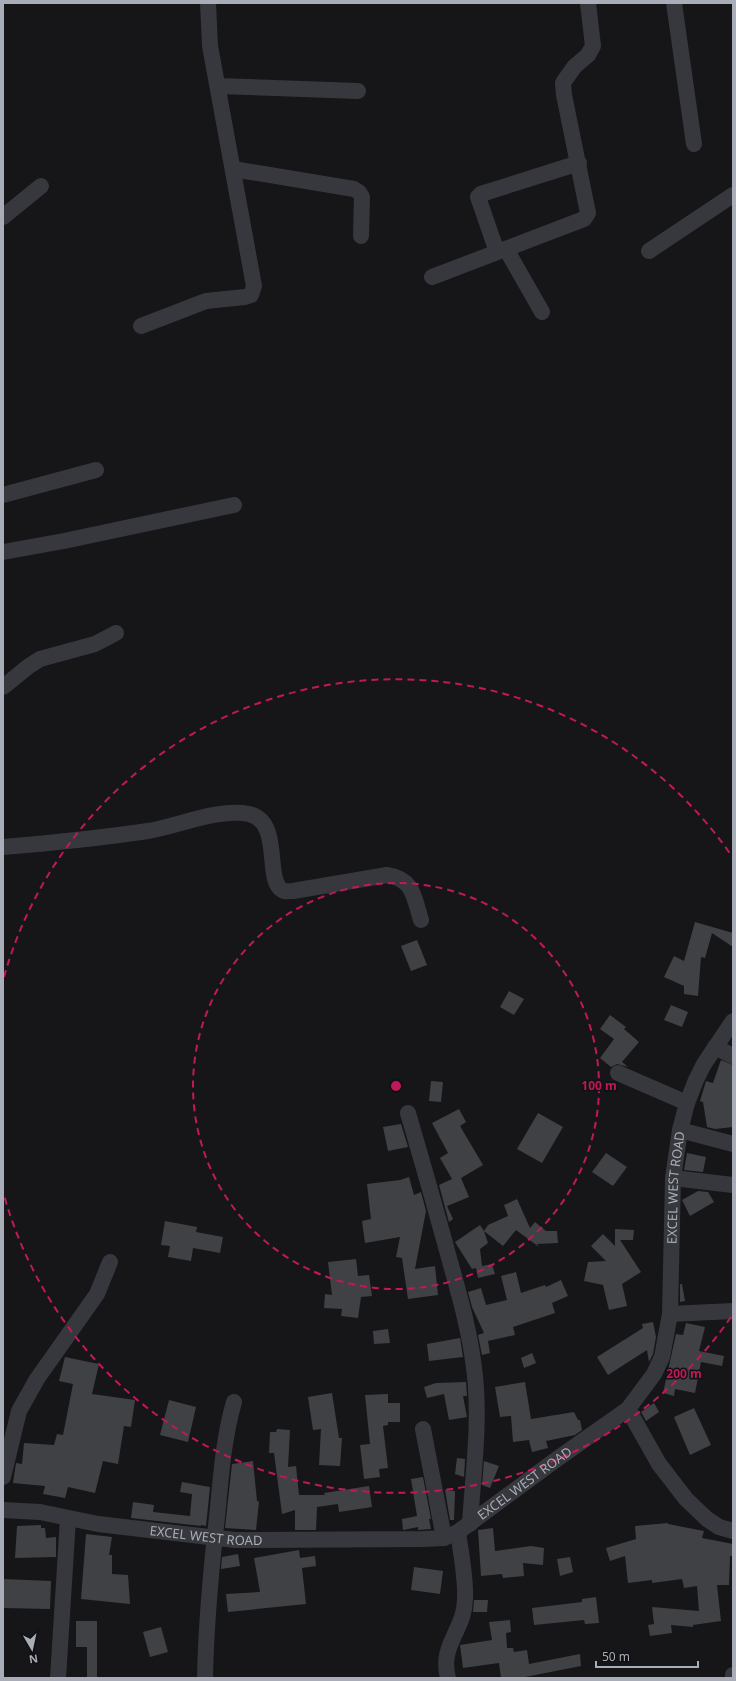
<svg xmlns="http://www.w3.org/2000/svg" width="736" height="1681" font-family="'Noto Sans',sans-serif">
<rect width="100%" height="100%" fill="#161618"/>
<g fill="#404145">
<polygon points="695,922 733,933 733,947 712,933 705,958 701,957 698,996 684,994 684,986 664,977 674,956 684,961"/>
<polygon points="417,940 427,965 411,971 401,946"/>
<polygon points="509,991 524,999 514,1015 500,1007"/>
<polygon points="671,1005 688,1012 682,1027 664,1020"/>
<polygon points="610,1015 626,1027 624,1029 639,1042 622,1062 628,1067 617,1064 611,1067 600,1058 614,1039 600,1029"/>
<polygon points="721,1060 733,1065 733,1127 715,1129 707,1127 703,1102 700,1101 706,1081 713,1083"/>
<polygon points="431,1081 443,1082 441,1102 429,1101"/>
<polygon points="459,1109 466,1122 460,1126 483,1165 461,1178 469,1197 447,1206 453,1219 449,1222 439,1185 452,1179 440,1158 448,1153 432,1123"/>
<polygon points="538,1113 563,1127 542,1163 517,1149"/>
<polygon points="401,1124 408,1147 388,1151 383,1127"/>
<polygon points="606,1153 627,1167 613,1186 592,1172"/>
<polygon points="687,1153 706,1157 703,1172 684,1170"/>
<polygon points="409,1177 414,1195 421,1192 426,1211 415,1269 435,1266 438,1295 408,1299 402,1258 396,1257 400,1237 365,1243 362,1221 371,1219 367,1184 400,1180"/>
<polygon points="698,1191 708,1192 714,1202 690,1216 682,1200"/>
<polygon points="517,1199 530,1228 535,1222 546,1231 557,1231 558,1243 537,1244 539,1247 516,1230 503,1246 484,1231 488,1243 480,1249 482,1266 492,1264 495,1274 478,1278 476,1268 472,1269 455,1242 480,1225 484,1231 488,1225 508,1216 504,1205"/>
<polygon points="165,1221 197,1227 196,1232 223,1237 220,1253 193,1248 191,1261 168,1257 170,1246 161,1245"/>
<polygon points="615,1229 634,1230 633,1240 620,1240 641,1272 622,1284 627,1306 609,1310 603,1285 584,1281 588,1262 606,1261 591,1246 603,1234 615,1246"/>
<polygon points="356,1259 358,1276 369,1275 372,1296 361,1297 358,1318 341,1316 342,1309 324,1308 325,1294 332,1295 328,1262"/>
<polygon points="516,1272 521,1293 545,1285 546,1287 561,1280 568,1296 552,1303 555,1313 513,1327 515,1335 488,1341 490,1353 482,1355 478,1335 484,1333 472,1307 468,1292 481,1288 486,1305 507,1300 501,1276"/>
<polygon points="680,1284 682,1284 685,1301 680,1302"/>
<polygon points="653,1322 656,1337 653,1354 649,1362 647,1350 608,1375 597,1357 643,1328 642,1324"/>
<polygon points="686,1323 705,1327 699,1351 724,1356 722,1366 701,1362 695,1393 675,1389 674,1396 663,1393 676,1334 683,1335"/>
<polygon points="388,1329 390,1343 374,1344 373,1331"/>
<polygon points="460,1338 463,1357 429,1361 427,1344"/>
<polygon points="532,1353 536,1363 524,1368 521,1358"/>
<polygon points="65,1357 99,1364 92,1394 135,1400 131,1427 124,1426 118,1464 103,1461 95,1493 68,1487 65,1498 43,1494 45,1486 13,1483 16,1463 22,1464 24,1443 54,1445 57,1434 63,1435 73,1384 59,1381"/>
<polygon points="466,1382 467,1396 463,1396 467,1417 449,1420 444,1394 427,1398 424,1387 436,1383"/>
<polygon points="525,1382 531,1419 574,1412 578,1420 580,1420 582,1430 575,1435 546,1441 548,1448 532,1452 529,1440 513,1442 511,1416 500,1417 495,1387"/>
<polygon points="332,1393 339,1438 342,1438 340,1466 319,1465 321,1429 313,1430 308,1397"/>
<polygon points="388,1394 388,1403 400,1403 400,1422 388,1422 388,1425 383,1426 388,1468 379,1469 380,1477 364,1479 360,1445 370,1444 365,1395"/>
<polygon points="169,1400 196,1407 188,1442 160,1435"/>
<polygon points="654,1403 659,1412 646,1421 641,1412"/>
<polygon points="694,1408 711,1445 690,1455 674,1417"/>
<polygon points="277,1429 290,1430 288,1467 296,1466 299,1495 325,1495 324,1493 369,1486 372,1507 339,1512 338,1504 317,1507 316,1530 295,1530 295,1510 282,1514 274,1453 269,1453 270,1432 276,1432"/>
<polygon points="457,1458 465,1459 464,1477 455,1474"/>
<polygon points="253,1461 257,1501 259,1502 256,1530 225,1528 232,1464"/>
<polygon points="484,1461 499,1466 490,1488 482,1485"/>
<polygon points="423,1477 431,1519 429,1519 431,1529 418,1530 418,1527 403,1530 402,1519 417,1516 411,1479"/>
<polygon points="182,1482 210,1487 206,1526 201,1525 201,1526 131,1518 133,1502 154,1505 153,1512 190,1516 192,1494 180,1492"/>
<polygon points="445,1490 455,1491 454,1520 450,1520"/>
<polygon points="668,1523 668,1524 704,1531 702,1538 733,1544 733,1556 730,1556 729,1585 717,1585 721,1621 693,1625 693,1627 671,1625 672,1633 650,1636 648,1625 654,1624 652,1607 699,1611 697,1586 684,1588 682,1579 652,1583 652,1580 628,1583 625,1556 610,1561 606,1548 636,1539 635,1526"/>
<polygon points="41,1525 41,1528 45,1528 46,1538 56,1537 56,1557 15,1558 17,1526"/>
<polygon points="493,1528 495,1551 531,1546 544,1548 543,1565 523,1563 524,1576 503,1578 502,1574 481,1576 478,1530"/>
<polygon points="86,1534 112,1537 109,1555 112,1555 112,1574 128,1575 130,1604 81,1599"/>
<polygon points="299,1550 300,1558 315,1556 316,1566 302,1568 306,1604 228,1612 226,1594 260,1592 254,1558"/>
<polygon points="238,1554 240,1566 221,1569 222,1557"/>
<polygon points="570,1557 573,1572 560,1576 557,1559"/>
<polygon points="414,1567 443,1571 440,1594 411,1590"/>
<polygon points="3,1579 51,1581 50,1609 3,1608"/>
<polygon points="596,1597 599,1623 585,1624 584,1620 534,1625 532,1608 582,1602 582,1599"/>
<polygon points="474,1600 488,1600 487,1612 473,1612"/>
<polygon points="510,1620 511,1632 506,1633 507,1648 513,1648 514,1652 527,1650 529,1664 580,1654 581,1666 520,1678 501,1678 499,1663 463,1668 460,1645 492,1640 489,1622"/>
<polygon points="76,1621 97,1621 97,1677 87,1678 87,1647 76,1647"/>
<polygon points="161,1627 168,1652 150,1657 143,1632"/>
</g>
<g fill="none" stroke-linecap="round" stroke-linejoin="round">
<g stroke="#37383d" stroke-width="16">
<polyline points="674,3 694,144"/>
<polyline points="218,86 358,91"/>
<polyline points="233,169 354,189 359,192 362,197 361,236"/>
<polyline points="3,217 41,186"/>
<polyline points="506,249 542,312"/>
<polyline points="649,251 733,195"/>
<polyline points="497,252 478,197 481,194 579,163"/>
<polyline points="432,277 584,219 588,213 564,95 563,83 567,77 575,66 588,55 593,46 588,3"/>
<polyline points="141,326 206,301 245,297 251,295 254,286 210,46 208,3"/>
<polyline points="3,495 96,470"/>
<polyline points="3,552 64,541 234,505"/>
<polyline points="3,687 29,666 40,659 95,644 116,633"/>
<path d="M 3,847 C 51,843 100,838 148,831 C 178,826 219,808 249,814 C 283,822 264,879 282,890 C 285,892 289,891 293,891 L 387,875 C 414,879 414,898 421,920"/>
<polyline points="715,1047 733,1056"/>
<polyline points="618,1073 687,1103"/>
<path d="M 408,1113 C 422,1161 436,1210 449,1258 C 460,1297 471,1336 475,1376 C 480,1425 473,1475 470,1524"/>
<polyline points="680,1130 733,1144"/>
<polyline points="673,1178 733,1185"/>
<polyline points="670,1314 733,1311"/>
<polyline points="628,1409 659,1464 686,1499 707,1519 719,1527 733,1531"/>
<polyline points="423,1429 444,1538"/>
<polyline points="3,1477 19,1411 37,1379 97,1294 110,1262"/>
<path id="s1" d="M 3,1510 L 40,1512 L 98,1524 L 235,1540 L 423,1539 L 444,1538 L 458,1532 L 557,1459 L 628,1409 L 654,1374 L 662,1357 L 670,1314 L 673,1178 L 680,1130 L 687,1103 L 696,1080 L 704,1064 L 733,1021"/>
<polyline points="58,1678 68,1519"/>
<path d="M 205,1678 C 206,1624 211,1570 217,1517 C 221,1478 223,1440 234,1402"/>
<path d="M 448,1678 C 439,1645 465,1630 465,1599 C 466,1577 461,1554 458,1532"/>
<polyline points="733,1678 733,1675"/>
</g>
</g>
<g fill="none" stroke="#c2185b" stroke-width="2" stroke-dasharray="7 5">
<circle cx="396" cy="1086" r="203"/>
<path d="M731 1317A407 407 0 0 1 4 1195M4 977A407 407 0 0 1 731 855"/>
</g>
<g text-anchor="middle" stroke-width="3" stroke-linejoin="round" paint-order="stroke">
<g font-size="13" fill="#a8adb8" stroke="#111113">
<text dy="5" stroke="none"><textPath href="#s1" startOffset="901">EXCEL WEST ROAD</textPath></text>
<text dy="5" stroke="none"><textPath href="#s1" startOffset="541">EXCEL WEST ROAD</textPath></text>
<text dy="5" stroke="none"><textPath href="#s1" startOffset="205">EXCEL WEST ROAD</textPath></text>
</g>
</g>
<circle cx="396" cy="1086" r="6" fill="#c2185b" stroke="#111113" stroke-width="2"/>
<g font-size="12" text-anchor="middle" font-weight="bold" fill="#c2185b" stroke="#111113" stroke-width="3" stroke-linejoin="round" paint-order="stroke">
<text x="599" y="1090">100 m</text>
<text x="684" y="1378">200 m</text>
</g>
<rect width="736" height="1681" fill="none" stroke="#a8adb8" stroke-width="8"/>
<g transform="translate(32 1649) rotate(171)" stroke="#111113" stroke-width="3" paint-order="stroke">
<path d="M0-3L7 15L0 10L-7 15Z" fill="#a8adb8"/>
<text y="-6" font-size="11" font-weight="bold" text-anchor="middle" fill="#a8adb8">N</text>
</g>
<path d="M596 1661v6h102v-6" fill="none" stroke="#a8adb8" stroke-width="2"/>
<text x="602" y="1661" font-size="12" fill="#a8adb8" stroke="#111113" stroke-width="3" paint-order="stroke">50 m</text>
</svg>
